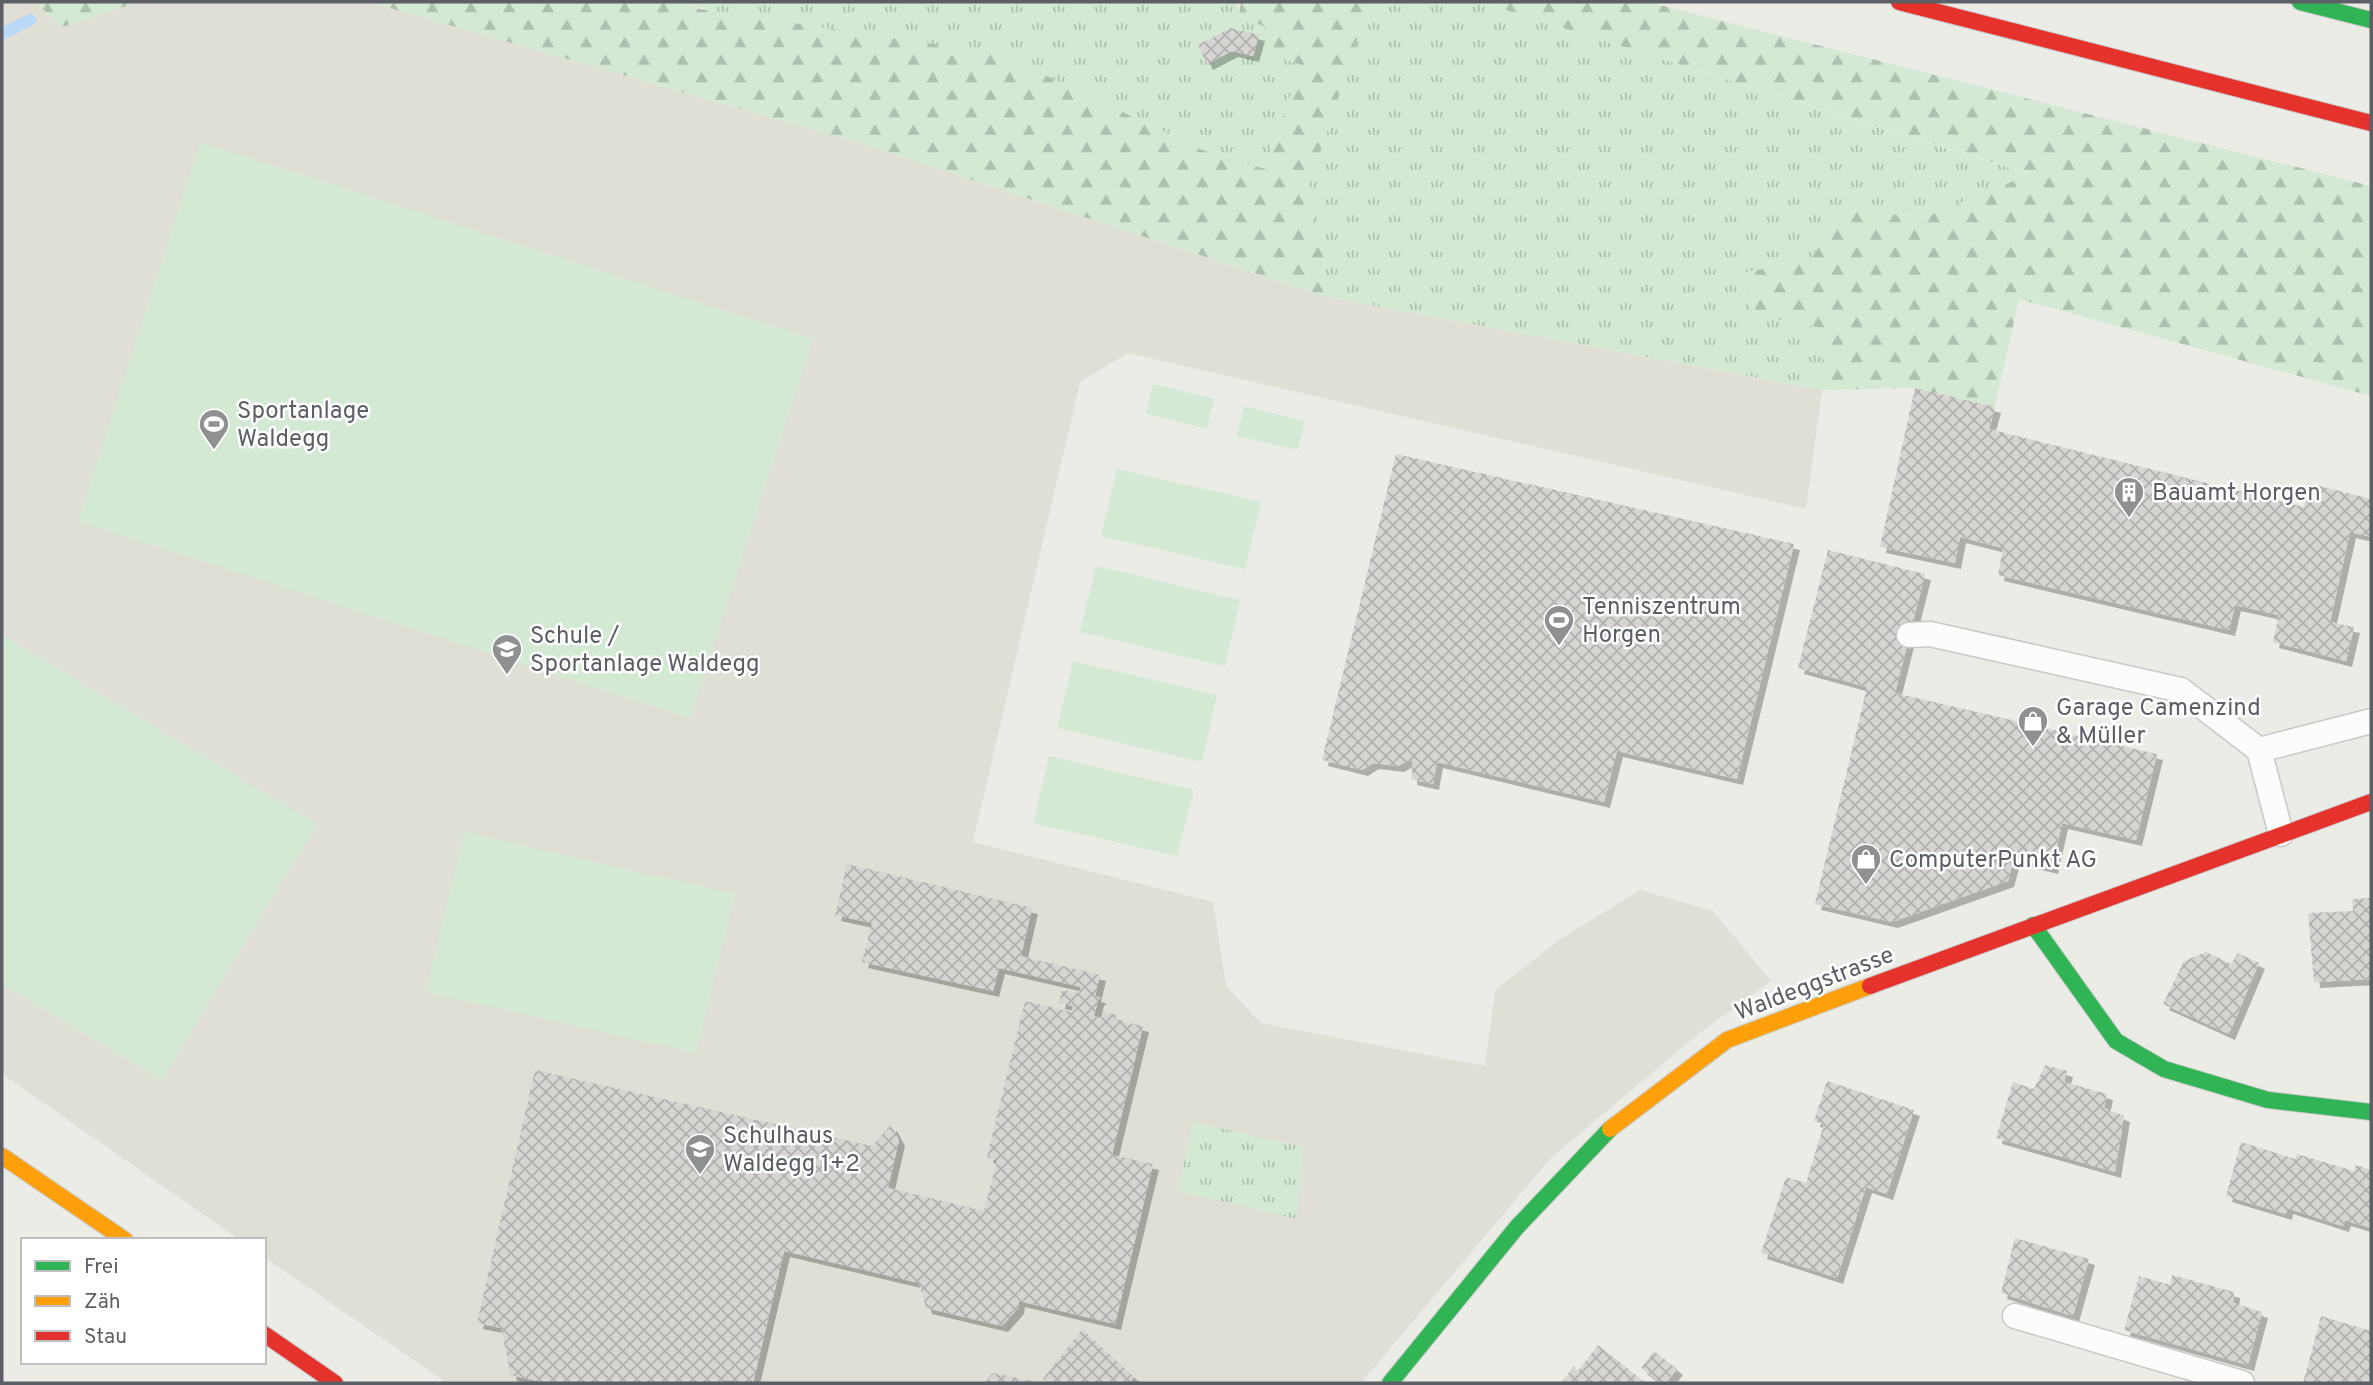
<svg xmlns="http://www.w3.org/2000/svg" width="2373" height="1385" font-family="Overpass,sans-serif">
<defs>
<pattern id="grass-tufts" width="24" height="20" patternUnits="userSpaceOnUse" patternTransform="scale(1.75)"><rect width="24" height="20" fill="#d3e9d3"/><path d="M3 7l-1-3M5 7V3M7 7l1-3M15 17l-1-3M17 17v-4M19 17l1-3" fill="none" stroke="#aec0af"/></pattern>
<pattern id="forest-firs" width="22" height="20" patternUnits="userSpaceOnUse" patternTransform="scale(1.75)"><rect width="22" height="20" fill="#d3e9d3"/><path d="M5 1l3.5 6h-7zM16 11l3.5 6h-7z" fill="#aec0af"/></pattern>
<pattern id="building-cross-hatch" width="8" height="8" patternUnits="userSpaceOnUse" patternTransform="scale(1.75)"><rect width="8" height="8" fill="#d6d5d2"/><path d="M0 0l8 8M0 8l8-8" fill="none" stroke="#b1b0ae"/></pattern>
<filter id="shadow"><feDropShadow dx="6" dy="6" stdDeviation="0" flood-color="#0004"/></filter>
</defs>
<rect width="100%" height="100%" fill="#ecece7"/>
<polygon fill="#e0dfd6" points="2,2 35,2 62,27 139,2 369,2 860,143 1324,296 1822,390 1806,509 1128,353 1080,382 973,842 1213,902 1226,986 1261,1023 1485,1066 1495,990 1559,940 1640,890 1713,911 1771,981 1697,1035 1550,1159 1361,1383 447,1383 264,1257 264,1240 240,1240 2,1074"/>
<g fill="url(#grass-tufts)">
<polygon points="680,2 1238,2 1239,15 1265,27 1301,65 1265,169"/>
<polygon points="1370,2 1480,2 2032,175 1925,217 1846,211 1810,259 1744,273 1751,314 1822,328 1822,390 1324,296 1327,257 1315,242 1308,189"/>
<polygon points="1193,1122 1303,1147 1297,1219 1178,1191"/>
</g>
<g fill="url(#forest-firs)">
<polygon points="35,2 139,2 62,27"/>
<polygon points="369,2 680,2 700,9 1001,54 1202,150 1265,169 1301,65 1259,50 1265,27 1239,15 1241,2 1370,2 1308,189 1315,242 1327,256 1324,296 860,143"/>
<polygon points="1480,2 1648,2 2371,186 2371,396 2019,299 1995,407 1915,388 1822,390 1822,328 1751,314 1743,273 1810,259 1846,211 1925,217 2031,174"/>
</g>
<g fill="#d3e9d3">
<polygon points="200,142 813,339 690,718 78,521"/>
<polygon points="1153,384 1214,399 1207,429 1146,414"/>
<polygon points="1244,406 1305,421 1298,450 1237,436"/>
<polygon points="1117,469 1261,502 1245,569 1101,536"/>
<polygon points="1096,566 1240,600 1225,666 1080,632"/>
<polygon points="2,635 317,824 162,1080 2,984"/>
<polygon points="1073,661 1217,695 1202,762 1057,728"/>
<polygon points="1049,756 1194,790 1177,856 1033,823"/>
<polygon points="464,832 735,894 696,1053 426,992"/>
</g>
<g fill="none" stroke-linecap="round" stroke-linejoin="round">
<polyline stroke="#bad8f8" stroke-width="12" points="2,34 30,20"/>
</g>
<g fill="url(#building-cross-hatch)" filter="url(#shadow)">
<polygon points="1231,28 1259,35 1253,56 1232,51 1207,64 1198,45"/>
<polygon points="1915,388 1995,407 1989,429 2304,507 2308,483 2371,499 2371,537 2350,532 2330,622 2354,627 2346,661 2273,642 2279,615 2235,605 2229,630 1998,575 2003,548 1960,537 1955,563 1880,547"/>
<polygon points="1396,454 1794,544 1737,779 1617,751 1604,802 1437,762 1433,784 1411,779 1413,761 1409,760 1398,766 1373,763 1362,770 1322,760"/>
<polygon points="1828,550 1925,574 1895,693 2157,754 2136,840 2062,823 2052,868 2014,859 2008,881 1892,922 1815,904 1867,687 1798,668"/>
<polygon points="847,864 1032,908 1021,956 1100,975 1095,996 1101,998 1098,1000 1094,1016 1102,1018 1103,1012 1117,1015 1115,1020 1143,1026 1112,1155 1153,1164 1115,1324 1019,1301 1018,1308 1002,1326 926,1308 919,1283 784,1251 753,1383 725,1380 723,1383 546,1383 511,1375 501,1328 477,1323 535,1070 872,1146 891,1125 899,1140 888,1188 984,1211 997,1160 987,1157 1025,1001 1072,1012 1073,1006 1059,1003 1062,990 1079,993 1081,987 999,968 993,991 862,962 872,923 835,915"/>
<polygon points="2371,898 2371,979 2314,982 2308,913 2353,911 2352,899"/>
<polygon points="2206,952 2231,964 2238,953 2259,963 2229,1034 2163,1004 2184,961"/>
<polygon points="2045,1065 2067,1071 2064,1082 2107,1094 2104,1108 2124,1116 2115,1172 1996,1138 2013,1082 2034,1089"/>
<polygon points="1827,1081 1914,1110 1887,1194 1866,1187 1837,1278 1761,1253 1786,1177 1806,1183 1824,1124 1814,1121"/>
<polygon points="2241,1142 2295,1159 2297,1154 2354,1171 2356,1165 2371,1170 2371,1228 2345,1220 2343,1226 2287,1208 2286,1214 2226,1196"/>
<polygon points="2015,1238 2089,1259 2073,1316 2001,1293"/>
<polygon points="2172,1275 2234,1292 2233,1303 2262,1312 2248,1365 2124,1330 2139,1276 2170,1285"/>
<polygon points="2321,1316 2371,1331 2371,1383 2303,1383"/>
<polygon points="1082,1329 1134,1377 1129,1383 1048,1383 1043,1379"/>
<polygon points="1598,1345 1646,1383 1561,1383 1574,1366 1578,1371"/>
<polygon points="1654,1351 1677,1369 1666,1383 1661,1383 1641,1368"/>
<polygon points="993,1373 1038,1382 1038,1383 984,1383"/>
</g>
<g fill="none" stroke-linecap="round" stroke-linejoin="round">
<g stroke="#c8c9c7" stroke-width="27">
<g id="lane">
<polyline points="1909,635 1930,634 2181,690 2259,750 2281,834"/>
<polyline points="2259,750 2371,721"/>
<polyline points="2015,1316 2242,1383"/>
</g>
</g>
<g stroke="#c9c9c8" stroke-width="18">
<g id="fast">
<polyline points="2300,2 2371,20"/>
<polyline points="2033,925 2116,1041 2164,1069 2268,1100 2371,1112"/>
<polyline points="1390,1383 1517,1227 1610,1129"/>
</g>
</g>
<g stroke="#c9c9c8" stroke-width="18">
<g id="slow">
<polyline points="1610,1129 1727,1040 1870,986"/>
<polyline points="2,1156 125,1240"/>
</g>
</g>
<g stroke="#c9c9c8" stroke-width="18">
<g id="jam">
<polyline points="1899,2 2371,123"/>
<polyline points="1870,986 2371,802"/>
<polyline points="264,1334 335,1383"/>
</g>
</g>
<use href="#lane" stroke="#fcfcfb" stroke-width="24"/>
<use href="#fast" stroke="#30b455" stroke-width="16"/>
<use href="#slow" stroke="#ff9f0a" stroke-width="16"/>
<use href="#jam" stroke="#e5322d" stroke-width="16"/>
</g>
<defs>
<g id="stadium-pin" transform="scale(1.575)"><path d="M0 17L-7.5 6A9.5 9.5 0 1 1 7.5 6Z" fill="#8e9092" stroke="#fff"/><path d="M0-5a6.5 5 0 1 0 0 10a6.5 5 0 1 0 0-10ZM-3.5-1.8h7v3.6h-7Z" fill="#fff"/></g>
<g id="building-pin" transform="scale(1.575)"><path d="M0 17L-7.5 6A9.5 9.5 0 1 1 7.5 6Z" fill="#8e9092" stroke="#fff"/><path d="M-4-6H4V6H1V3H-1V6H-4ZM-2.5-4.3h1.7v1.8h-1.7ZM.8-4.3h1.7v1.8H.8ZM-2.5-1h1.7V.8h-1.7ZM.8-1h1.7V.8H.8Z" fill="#fff"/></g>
<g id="school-pin" transform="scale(1.575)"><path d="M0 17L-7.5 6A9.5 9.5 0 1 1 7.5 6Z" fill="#8e9092" stroke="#fff"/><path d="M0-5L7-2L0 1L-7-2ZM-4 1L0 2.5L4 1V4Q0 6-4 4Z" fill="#fff"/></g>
<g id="shop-pin" transform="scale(1.575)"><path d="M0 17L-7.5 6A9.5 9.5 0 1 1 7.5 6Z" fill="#8e9092" stroke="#fff"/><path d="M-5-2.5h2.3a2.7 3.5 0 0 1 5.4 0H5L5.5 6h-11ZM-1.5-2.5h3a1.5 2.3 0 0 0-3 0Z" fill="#fff"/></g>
</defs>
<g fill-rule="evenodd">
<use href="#stadium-pin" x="214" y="424"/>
<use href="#building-pin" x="2129" y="492"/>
<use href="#stadium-pin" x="1559" y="620"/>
<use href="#school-pin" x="507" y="649"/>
<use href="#shop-pin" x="2033" y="721"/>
<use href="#shop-pin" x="1866" y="859"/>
<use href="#school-pin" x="700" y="1149"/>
</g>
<g text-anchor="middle" stroke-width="5" stroke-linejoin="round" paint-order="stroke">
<g font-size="24" fill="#5c5f65" stroke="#fff" text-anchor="start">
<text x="237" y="418">Sportanlage<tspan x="237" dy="28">Waldegg</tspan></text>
<text x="2152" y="500">Bauamt Horgen</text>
<text x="1582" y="614">Tenniszentrum<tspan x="1582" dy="28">Horgen</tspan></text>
<text x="530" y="643">Schule /<tspan x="530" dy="28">Sportanlage Waldegg</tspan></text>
<text x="2056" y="715">Garage Camenzind<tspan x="2056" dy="28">&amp; Müller</tspan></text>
<text x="1889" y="867">ComputerPunkt AG</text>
<text x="723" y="1143">Schulhaus<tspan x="723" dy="28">Waldegg 1+2</tspan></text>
</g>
<g font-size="24" fill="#5c5f65" stroke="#fff">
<text transform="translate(1814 983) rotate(-21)" y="8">Waldeggstrasse</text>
</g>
</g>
<rect width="2373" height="1385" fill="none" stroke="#5c5f65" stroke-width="7"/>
<rect x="21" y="1238" width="245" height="126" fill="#ffffff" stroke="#bebfc1" stroke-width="2"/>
<rect x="35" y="1261" width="35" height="10" fill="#30b455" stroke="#bebfc1" stroke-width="2"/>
<text x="84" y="1273" font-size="21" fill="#5c5f65">Frei</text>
<rect x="35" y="1296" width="35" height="10" fill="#ff9f0a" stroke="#bebfc1" stroke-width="2"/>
<text x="84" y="1308" font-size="21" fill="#5c5f65">Zäh</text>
<rect x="35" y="1331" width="35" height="10" fill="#e5322d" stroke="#bebfc1" stroke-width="2"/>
<text x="84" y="1343" font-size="21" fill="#5c5f65">Stau</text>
</svg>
